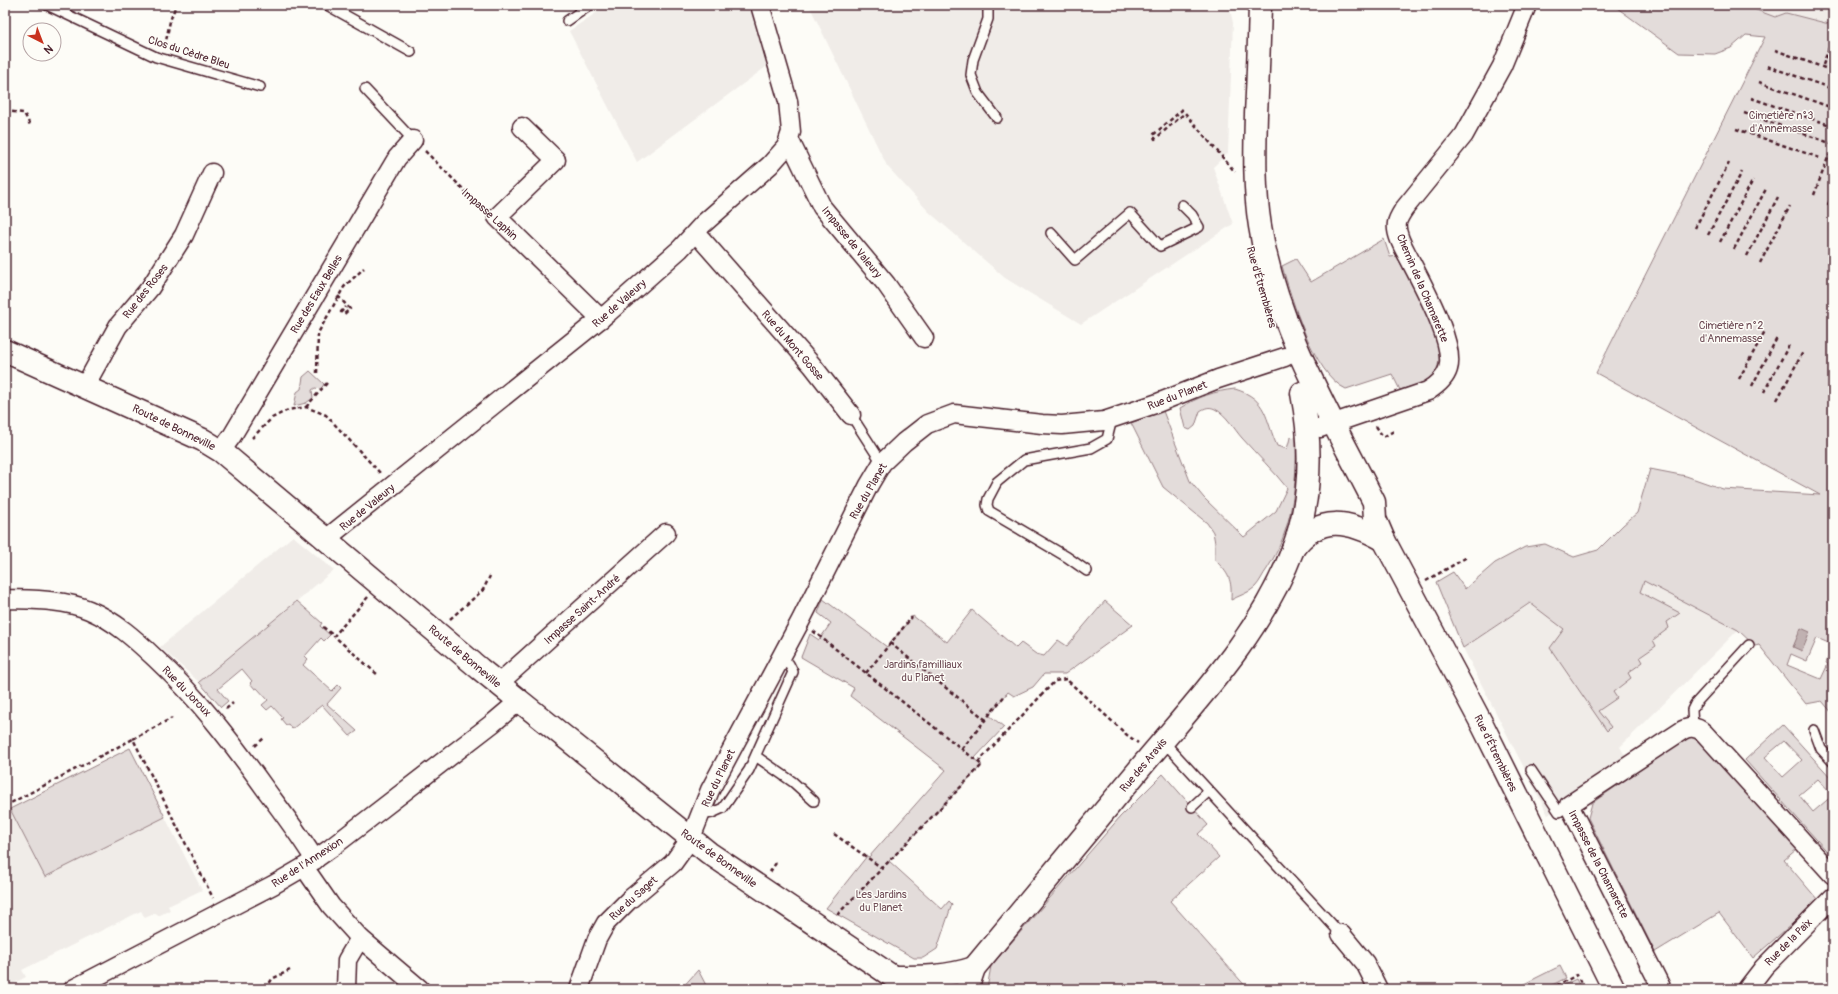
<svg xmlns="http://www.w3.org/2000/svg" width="1838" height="994" font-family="Pangolin,sans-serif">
<rect width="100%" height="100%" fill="#fdfcf7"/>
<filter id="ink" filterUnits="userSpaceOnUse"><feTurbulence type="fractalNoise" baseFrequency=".025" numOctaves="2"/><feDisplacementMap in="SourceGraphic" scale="8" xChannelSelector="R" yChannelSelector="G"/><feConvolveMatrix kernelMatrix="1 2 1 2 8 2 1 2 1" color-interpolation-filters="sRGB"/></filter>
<g filter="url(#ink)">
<g fill="#f0ece8">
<polygon points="608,5 754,5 774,61 637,162 569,31"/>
<polygon points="809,5 1229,5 1233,23 1228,153 1213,167 1233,224 1081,324 1005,278 929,212 887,166"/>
<polygon points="1743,5 1833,5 1833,25 1786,13 1775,17"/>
<polygon points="293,536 334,570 199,682 160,647"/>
<polygon points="1600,558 1738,630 1620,747 1629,762 1548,815 1463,648"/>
<polygon points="130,748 202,890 168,906 170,910 158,916 156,913 145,918 141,911 22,970 26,977 5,988 5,811"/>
</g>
<g fill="#e3dcda" stroke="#967e82" fill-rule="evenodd">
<polygon points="1613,5 1743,5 1775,17 1786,13 1833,25 1833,645 1817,638 1807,661 1791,654 1787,665 1821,679 1828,664 1826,663 1833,646 1833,714 1822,701 1806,704 1759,645 1755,646 1738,630 1644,581 1640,592 1680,613 1667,622 1669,628 1653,640 1656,646 1640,657 1643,662 1628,673 1631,678 1613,692 1617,698 1598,711 1611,727 1607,731 1550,648 1564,629 1530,603 1463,648 1436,582 1453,572 1465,589 1495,563 1525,547 1545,544 1574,557 1598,550 1623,525 1637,513 1650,469 1686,476 1723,489 1820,495 1596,373 1765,37 1746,35 1731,48 1715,54 1679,53"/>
<path d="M 1384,239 L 1390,257 L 1398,256 C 1411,281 1458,353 1431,377 C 1424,384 1409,387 1400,390 L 1392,374 L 1346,389 C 1313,374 1292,299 1282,266 L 1296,259 L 1311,282 Z"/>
<polygon points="310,371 324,384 321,389 315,388 312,390 313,398 306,403 294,406 297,392 301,389 303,377"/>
<path d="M 1235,389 C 1268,399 1265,419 1277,446 L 1287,449 L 1290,438 L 1296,437 C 1297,484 1293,529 1267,569 C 1263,574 1260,582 1255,587 C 1249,593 1238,596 1231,600 C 1232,579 1229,574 1215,560 L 1215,543 L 1213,532 L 1207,523 L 1163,487 L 1131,423 L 1163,411 L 1190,481 L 1204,498 L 1244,537 L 1276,511 L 1287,488 C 1273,470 1257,455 1242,438 C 1234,429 1226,414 1215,409 C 1209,406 1205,408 1200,411 L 1195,426 L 1190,430 L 1185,428 L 1180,408 C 1198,397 1215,391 1235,389 Z"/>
<polygon points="823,599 887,647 913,616 947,642 972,610 1016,648 1021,643 1036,654 1044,656 1058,640 1067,646 1105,601 1133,625 1065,674 1044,674 1033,687 1014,696 1008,692 989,715 1004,727 974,759 982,765 889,861 942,909 949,901 952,904 937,949 923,958 914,958 826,908 867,856 869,857 946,770 850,696 854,688 801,657 810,634 819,640 831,623 818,613"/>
<polygon points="297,601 322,623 320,626 330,635 324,641 321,638 305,656 308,659 303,665 332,691 338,685 341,688 327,704 357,731 350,736 322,705 292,729 288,724 286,725 281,719 283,718 272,706 267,710 262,705 268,700 257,688 255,689 250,683 252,681 242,669 218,689 228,701 221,707 199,682"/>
<path d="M 1783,725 L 1833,780 L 1833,830 L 1831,831 L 1833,833 L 1833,858 L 1745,760 ZM 1784,741 L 1802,760 L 1783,777 L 1765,757 ZM 1818,779 L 1833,795 L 1813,812 L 1799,795 Z"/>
<polygon points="1691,737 1700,742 1797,849 1784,860 1817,899 1800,917 1753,958 1719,913 1655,952 1588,818 1592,803 1685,739"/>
<polygon points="130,748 165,817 45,877 10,809"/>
<polygon points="1163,774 1208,825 1198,834 1219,857 1170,901 1248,989 987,989 991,966 1120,817"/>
<polygon points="1560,966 1566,978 1544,989 1514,989"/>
<polygon points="698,970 708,989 681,989"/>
<polygon points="1576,979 1581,989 1556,989"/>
</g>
<polygon fill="#c0b1b1" stroke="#91777b" points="1801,628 1810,632 1802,651 1793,647"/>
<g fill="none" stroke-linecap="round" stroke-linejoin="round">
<g stroke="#4a1f2b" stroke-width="12">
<g id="lane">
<polyline points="47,5 156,57 260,87"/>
<polyline points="327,5 411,52"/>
<polyline points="988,5 988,19 973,60 971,75 978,93 997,118"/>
<polyline points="567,21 590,5"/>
<polyline points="365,89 413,140"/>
<polyline points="1051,233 1075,260 1130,213 1160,246 1199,227 1192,215 1182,205"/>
<polyline points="851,415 882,463"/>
<polyline points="1087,571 1067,557 989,511 987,505 988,499 997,482 1024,460 1091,448 1107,439 1112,419"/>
<polyline points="1693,727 1692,710 1695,704 1749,645"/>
<polyline points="1814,730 1821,749 1833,762"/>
<polyline points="1163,741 1341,934"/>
<polyline points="757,757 793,782 814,801"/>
<polyline points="1531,770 1559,812 1569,805"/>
<polyline points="1192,807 1209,791"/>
<polyline points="700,815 712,813 723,808 749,770 793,672 789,664 780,659"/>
</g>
</g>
<g stroke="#4a1f2b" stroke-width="21">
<g id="street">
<polyline points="522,127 556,160 497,217 601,319"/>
<polyline points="790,141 822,207 886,284 924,338"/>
<polyline points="696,233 812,365 851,415"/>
<polyline points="85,386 118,326 150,288 184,235 212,173"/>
<path d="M 1320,428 L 1428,391 C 1436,386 1445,379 1448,369 C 1456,344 1422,284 1410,260 C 1405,250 1395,235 1397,223 C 1398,218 1401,214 1404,209 L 1464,135 L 1502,66 L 1527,5"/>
<polyline points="221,451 232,436 397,158 413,140"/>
<polyline points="326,539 609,312 680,249 703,224 770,165 786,147 791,132 788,101 760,5"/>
<path d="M 5,599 C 33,600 62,599 89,610 C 115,621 135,639 155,658 C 199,699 231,741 266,790 C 283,813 300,835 315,860"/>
<polyline points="498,684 666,533"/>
<polyline points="304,867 331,906 360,938 420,989"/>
<polyline points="1341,934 1365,963 1378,989"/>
<polyline points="73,989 273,885 304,867 331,848 493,723 519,701"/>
<polyline points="346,989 347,960 360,938"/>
<polyline points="579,989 597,939 606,923 629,900 673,863 691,838 710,790 801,620 869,485 882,463 904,442 927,424 954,414 1042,424 1062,425 1104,421 1155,404 1218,379 1285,357"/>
<path d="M 1662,989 L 1569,805 L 1683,730 C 1691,726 1698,727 1704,733 L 1833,875"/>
<polyline points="1747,989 1764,967 1833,897"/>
</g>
</g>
<g stroke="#4a1f2b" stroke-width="25">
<g id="secondary">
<path d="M 1260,5 C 1259,41 1258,78 1256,114 C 1255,151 1254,189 1260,226 C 1276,326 1329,413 1374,502 L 1375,519 L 1384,540 L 1483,726 L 1614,989"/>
<polyline points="5,351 203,440 221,451 480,669 709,853 911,989"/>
<path d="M 1293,549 C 1319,513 1350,521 1384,540"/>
<path d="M 894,977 C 922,977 947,977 974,968"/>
<path d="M 967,989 L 974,968 C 1031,899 1089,830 1146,761 C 1201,696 1263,630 1293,549 C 1312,498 1312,445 1302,393"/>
</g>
</g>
<g stroke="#4a1f2b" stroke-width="2.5" stroke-dasharray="4 3" stroke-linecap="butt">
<polyline points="165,46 170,21 176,5"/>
<polyline points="1775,50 1825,68"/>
<polyline points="1823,65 1833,36"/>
<polyline points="1767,66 1833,89"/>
<polyline points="1759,82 1833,108"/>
<polyline points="1751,98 1833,126"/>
<polyline points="1181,109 1182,110 1153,135 1155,139 1185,113 1235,172"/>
<polyline points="5,111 24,113 31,127"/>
<polyline points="1744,113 1833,144"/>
<polyline points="1736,129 1820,158"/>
<polyline points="425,151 483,209"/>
<polyline points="1814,195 1829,155"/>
<polyline points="1828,205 1833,192"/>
<polyline points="1695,228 1729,163"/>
<polyline points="1708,235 1742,172"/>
<polyline points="1720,242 1753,180"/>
<polyline points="1734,249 1766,189"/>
<polyline points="1747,256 1778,197"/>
<polyline points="1760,263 1790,206"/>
<polyline points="338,296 350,309 344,314 341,312 346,307"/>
<polyline points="317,373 318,333 344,287 364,268"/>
<polyline points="1739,379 1765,331"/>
<polyline points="1752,386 1777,338"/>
<polyline points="1764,392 1789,345"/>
<polyline points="1777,400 1803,352"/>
<polyline points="306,407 327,383"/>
<polyline points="1376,426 1383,437 1394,431"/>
<polyline points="252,438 272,418 288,410 306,407 326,415 381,474"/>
<polyline points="1426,581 1467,557"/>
<polyline points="368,597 334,636 378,675 377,676"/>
<polyline points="450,619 483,590 490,576"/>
<polyline points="323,627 334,636"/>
<polyline points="813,631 982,765 836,916"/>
<polyline points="890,643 986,720"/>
<polyline points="866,673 912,617"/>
<polyline points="226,709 233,703"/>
<polyline points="133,739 172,718"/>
<polyline points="255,746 264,738"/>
<polyline points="962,749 1006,694"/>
<polyline points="978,762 1055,681 1066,679 1127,735 1138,743"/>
<polyline points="5,806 133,739 213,898"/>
<polyline points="834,834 882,868"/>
<polyline points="770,872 776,863"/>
<polyline points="266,989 272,979 290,970"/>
<polyline points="1550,989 1577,975 1584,989"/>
</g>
<use href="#lane" stroke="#fdfcf7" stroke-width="9"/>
<use href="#street" stroke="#fdfcf7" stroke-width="18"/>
<use href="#secondary" stroke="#fdfcf7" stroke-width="22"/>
</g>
</g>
<g text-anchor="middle" stroke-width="3" stroke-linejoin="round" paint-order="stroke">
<g font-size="11" fill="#4a1f2b" stroke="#fdfcf7">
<text transform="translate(189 52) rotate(18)" y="4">Clos du Cèdre Bleu</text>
<text transform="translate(490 214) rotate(42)" y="4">Impasse Laphin</text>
<text transform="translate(852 242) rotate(51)" y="4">Impasse de Valeury</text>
<text transform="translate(1262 287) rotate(74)" y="4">Rue d'Étrembières</text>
<text transform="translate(1423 288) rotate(67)" y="4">Chemin de la Chamarette</text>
<text transform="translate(145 291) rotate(-52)" y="4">Rue des Roses</text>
<text transform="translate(316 294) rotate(-59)" y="4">Rue des Eaux Belles</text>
<text transform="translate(619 303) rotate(-41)" y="4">Rue de Valeury</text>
<text transform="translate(793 345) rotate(49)" y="4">Rue du Mont Gosse</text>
<text transform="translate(1177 395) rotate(-21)" y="4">Rue du Planet</text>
<text transform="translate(174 427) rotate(26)" y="4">Route de Bonneville</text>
<text transform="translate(868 491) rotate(-60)" y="4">Rue du Planet</text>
<text transform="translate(367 507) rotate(-39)" y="4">Rue de Valeury</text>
<text transform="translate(582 609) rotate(-42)" y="4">Impasse Saint-André</text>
<text transform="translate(465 656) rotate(40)" y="4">Route de Bonneville</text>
<text transform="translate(187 691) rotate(46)" y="4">Rue du Joroux</text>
<text transform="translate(1496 753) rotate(64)" y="4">Rue d'Étrembières</text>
<text transform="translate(1143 765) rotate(-50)" y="4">Rue des Aravis</text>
<text transform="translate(718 778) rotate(-64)" y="4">Rue du Planet</text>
<text transform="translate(719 858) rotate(36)" y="4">Route de Bonneville</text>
<text transform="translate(307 862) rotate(-33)" y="4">Rue de l'Annexion</text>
<text transform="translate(1599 864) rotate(63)" y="4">Impasse de la Chamarette</text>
<text transform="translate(633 898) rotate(-42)" y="4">Rue du Saget</text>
<text transform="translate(1788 942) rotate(-45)" y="4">Rue de la Paix</text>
</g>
<g font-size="11" fill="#704e57" stroke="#fdfcf7">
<text x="1781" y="119">Cimetière n°3<tspan x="1781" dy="13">d'Annemasse</tspan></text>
<text x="1731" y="329">Cimetière n°2<tspan x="1731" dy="13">d'Annemasse</tspan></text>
<text x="923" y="668">Jardins familliaux<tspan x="923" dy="13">du Planet</tspan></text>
<text x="881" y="898">Les Jardins<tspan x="881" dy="13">du Planet</tspan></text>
</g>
</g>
<rect width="1838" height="994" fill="none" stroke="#fdfcf7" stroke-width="20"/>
<rect x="10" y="10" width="1818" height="974" fill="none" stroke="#4a1f2b" stroke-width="1.5" filter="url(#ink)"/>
<g transform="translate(42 42) rotate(138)"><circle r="19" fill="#fdfcf7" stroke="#b5a4a5"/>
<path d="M0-3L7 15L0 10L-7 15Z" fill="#c8321e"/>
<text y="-6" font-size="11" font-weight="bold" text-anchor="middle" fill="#4a1f2b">N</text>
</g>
</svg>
